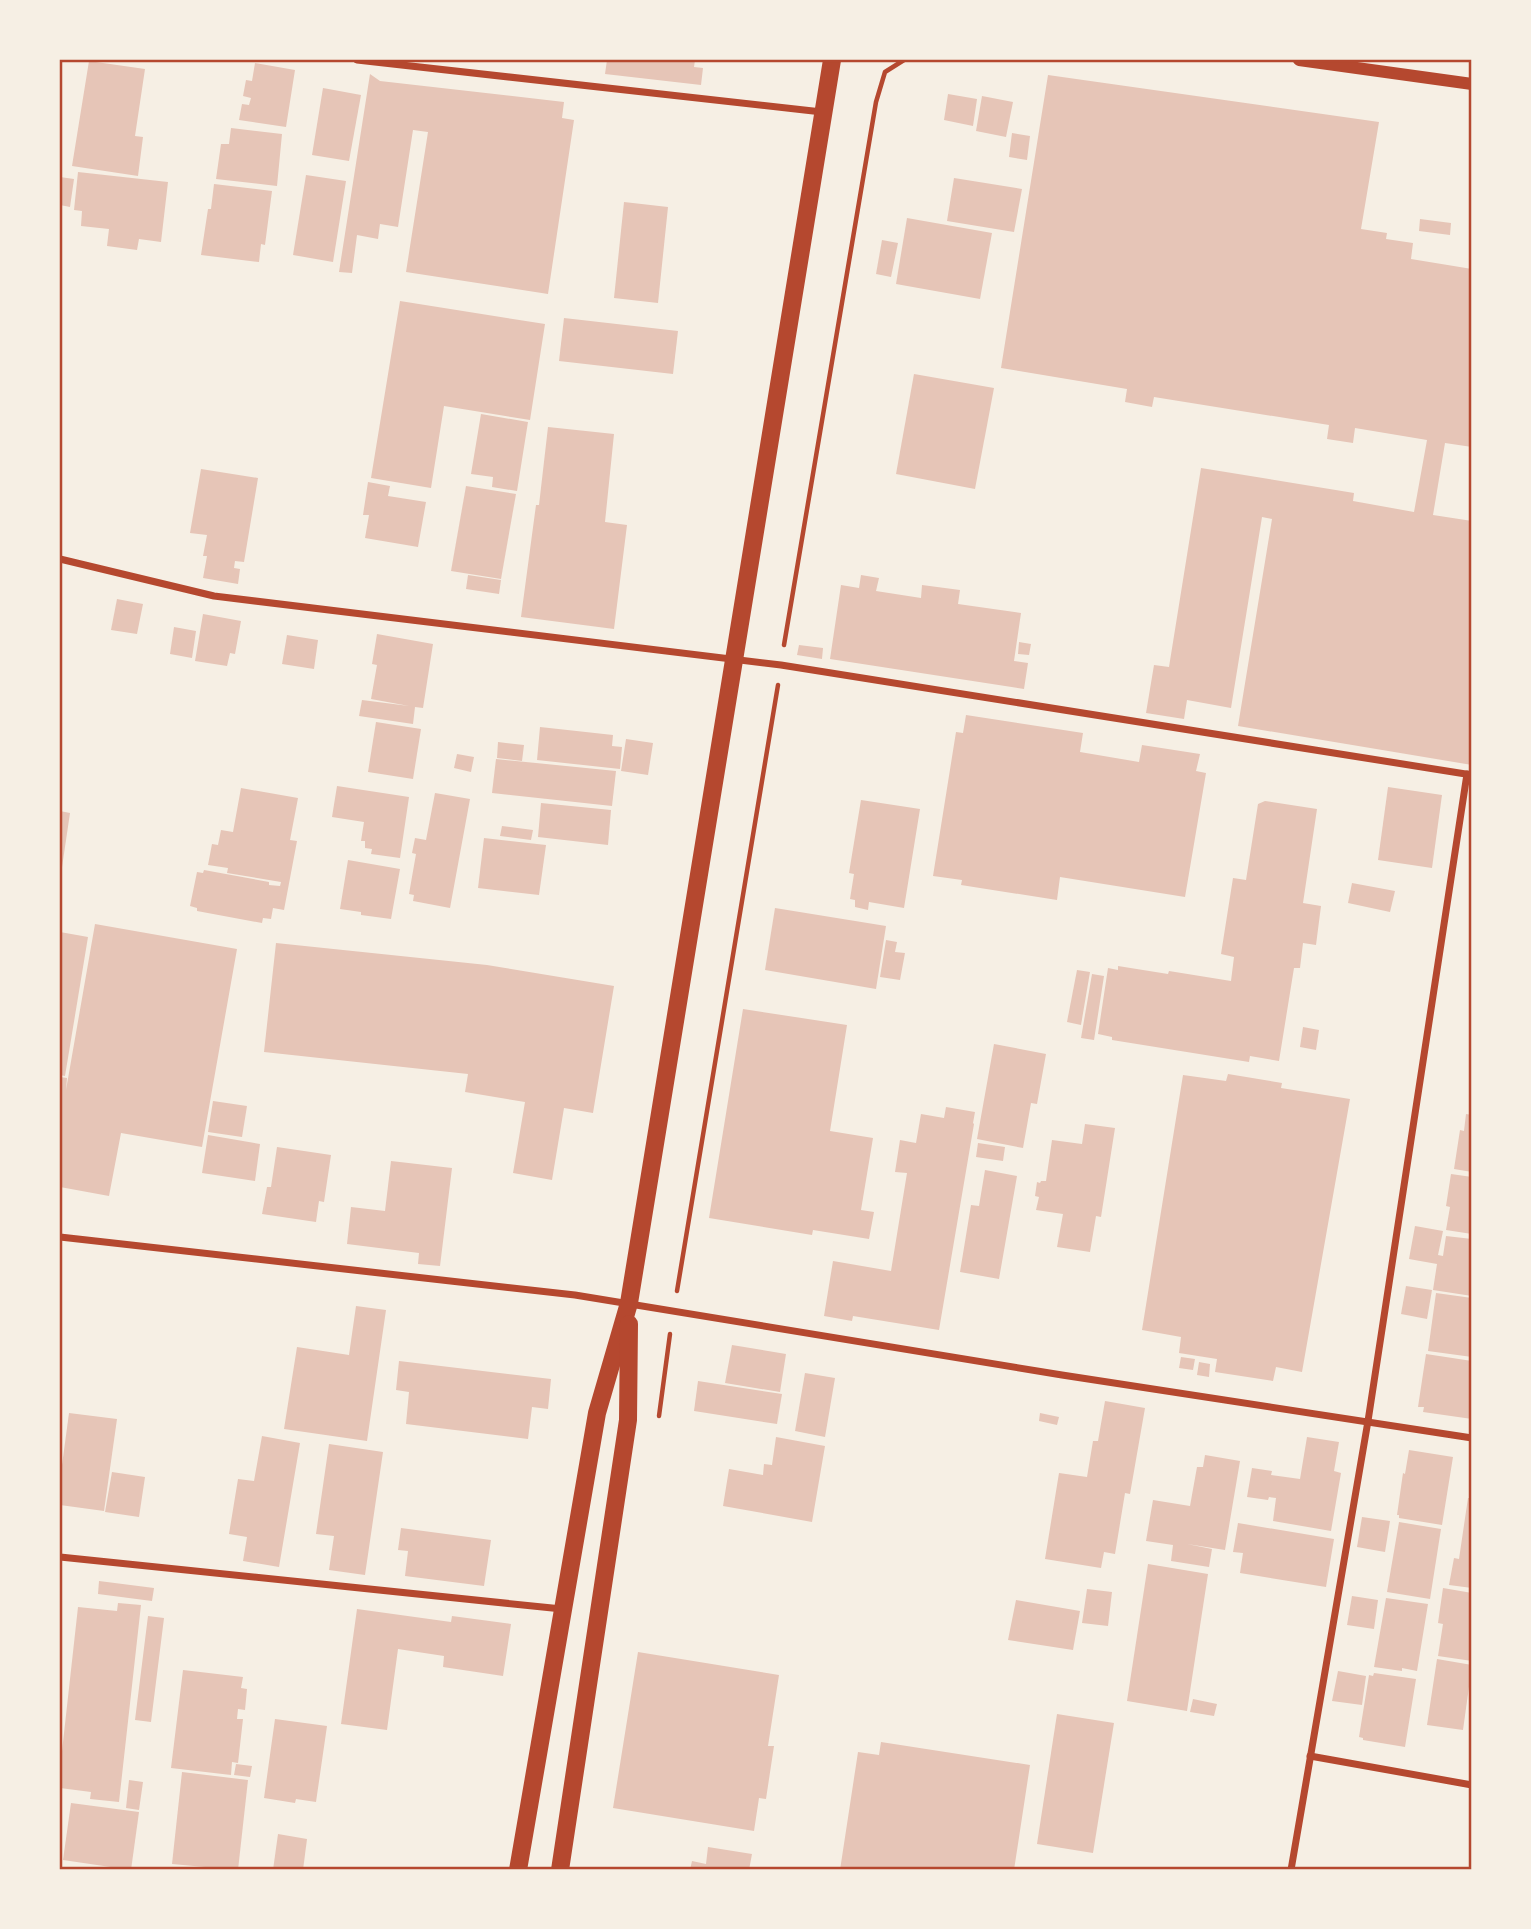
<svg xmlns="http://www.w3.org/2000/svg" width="1531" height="1929" font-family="'Exo 2',sans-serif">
<rect width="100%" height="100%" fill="#f6efe4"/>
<g fill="#e6c5b7">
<polygon points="607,60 695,60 694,67 703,68 701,85 605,74"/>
<polygon points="89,61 145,69 135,136 143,137 138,176 72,166"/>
<polygon points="255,63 295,70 286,127 239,120 242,104 249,105 251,98 243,96 246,80 252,81"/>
<polygon points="370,74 380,81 564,102 562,118 574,120 548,294 406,272 428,132 413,130 398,227 380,224 378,239 357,235 352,273 339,272"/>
<polygon points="1048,75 1379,122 1361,229 1387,233 1386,239 1413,243 1411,259 1472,269 1472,447 1445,443 1433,515 1472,521 1472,765 1238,726 1272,519 1262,517 1231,708 1187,700 1184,719 1146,713 1154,665 1169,667 1201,468 1354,493 1353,501 1414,512 1427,440 1355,428 1353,443 1327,439 1329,425 1154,397 1152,407 1125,402 1127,389 1001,368"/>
<polygon points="323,88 361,95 349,161 312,155"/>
<polygon points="948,94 977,99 973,126 944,120"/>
<polygon points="982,96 1013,102 1006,137 976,131"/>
<polygon points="231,128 282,134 277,186 216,179 221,144 229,144"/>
<polygon points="1012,133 1030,136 1027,160 1009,157"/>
<polygon points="78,172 168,182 161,242 139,239 137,250 107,246 109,229 81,226 82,211 74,210"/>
<polygon points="306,175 346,181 333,262 293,255"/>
<polygon points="60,177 74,179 70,207 60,205"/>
<polygon points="954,178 1022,189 1014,232 947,221"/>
<polygon points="214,184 272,191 265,245 261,244 259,262 201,255 208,209 211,209"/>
<polygon points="624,202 668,207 658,303 614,298"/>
<polygon points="907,218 992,233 980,299 896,284"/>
<polygon points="1420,219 1451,223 1450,235 1419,231"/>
<polygon points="882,240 898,243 891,277 876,274"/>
<polygon points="400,301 545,324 530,420 444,406 431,488 371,478"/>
<polygon points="564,318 678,331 673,374 559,361"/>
<polygon points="914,374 994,388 975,489 896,474"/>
<polygon points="481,414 528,422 517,491 492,487 493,477 471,474"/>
<polygon points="548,427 614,434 605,522 627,525 614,629 521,617 536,505 539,505"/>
<polygon points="201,469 258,478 244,562 235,561 234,568 240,569 238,584 203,578 207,556 203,556 207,535 190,533"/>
<polygon points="368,482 390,486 388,496 426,502 418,547 365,538 369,515 363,515"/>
<polygon points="466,486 516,494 501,579 451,571"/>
<polygon points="468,575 501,580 499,594 466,589"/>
<polygon points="861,575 879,578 876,591 921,598 922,585 960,590 958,604 1021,613 1014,661 1028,663 1024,689 830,659 841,585 859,588"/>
<polygon points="117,599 143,604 137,634 111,630"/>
<polygon points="203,614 241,621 235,654 230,653 227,666 195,661"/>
<polygon points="174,627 196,631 192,658 170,654"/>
<polygon points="377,634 433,644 423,708 415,707 413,724 359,716 362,700 409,706 371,699 377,665 372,664"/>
<polygon points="287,635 318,640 314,669 282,664"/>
<polygon points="1019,642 1031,644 1029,655 1018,654"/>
<polygon points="799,645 823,648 822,659 797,655"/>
<polygon points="966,715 1083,733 1080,752 1139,762 1142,745 1200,754 1196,771 1206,773 1185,897 1060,877 1057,900 961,885 962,880 933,876 956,732 963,733"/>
<polygon points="376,722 421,729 413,779 368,772"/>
<polygon points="540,727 613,735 612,746 622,747 620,769 537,760"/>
<polygon points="626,739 653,743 648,775 621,771"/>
<polygon points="498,742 524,745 522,761 497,758"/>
<polygon points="457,754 474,757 471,772 454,768"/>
<polygon points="496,759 616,771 612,806 492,793"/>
<polygon points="337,786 409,797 400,858 371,854 372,849 365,848 365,841 361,841 364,822 332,817"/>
<polygon points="1388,787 1442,795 1432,868 1378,860"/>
<polygon points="241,788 298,798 290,840 297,841 284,910 273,908 271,919 263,918 262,923 197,911 197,908 190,906 197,872 203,873 204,870 269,882 269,885 280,886 281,882 227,873 228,868 208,865 212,844 218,845 221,830 233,832"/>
<polygon points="435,793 470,799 450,908 413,901 414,895 409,894 416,854 412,853 415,838 426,840"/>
<polygon points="861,800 920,809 904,908 869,902 868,910 855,907 855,900 850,899 854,874 849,873"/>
<polygon points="1265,801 1317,809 1303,903 1321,906 1316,945 1303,943 1300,968 1294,968 1279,1061 1250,1056 1249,1062 1112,1040 1112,1037 1098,1034 1108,968 1118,970 1118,966 1168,974 1169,971 1231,981 1234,957 1221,954 1233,878 1246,880 1258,804"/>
<polygon points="541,803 611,810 608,845 538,837"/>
<polygon points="60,811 70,813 61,874 60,874"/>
<polygon points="502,826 533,830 531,840 500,836"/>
<polygon points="484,838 546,845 539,895 478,888"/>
<polygon points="348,860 400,869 391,919 361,915 361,912 340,909"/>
<polygon points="1352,883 1395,891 1390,912 1348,903"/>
<polygon points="775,908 886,926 876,989 765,970"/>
<polygon points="95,924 237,949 202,1147 121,1133 109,1196 60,1187 60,1077 67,1078 66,1090"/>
<polygon points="60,932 88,937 65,1076 60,1075"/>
<polygon points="886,940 897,942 895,952 905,953 900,980 880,977"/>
<polygon points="276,943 487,965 614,986 593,1113 564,1108 552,1180 513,1173 525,1102 465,1092 468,1074 264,1052"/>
<polygon points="1077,970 1090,972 1081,1025 1067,1022"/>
<polygon points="1092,974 1104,976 1094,1040 1081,1038"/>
<polygon points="743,1009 847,1025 830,1131 873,1138 861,1210 874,1212 869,1239 813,1230 812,1235 709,1218"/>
<polygon points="1303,1027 1319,1030 1316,1050 1300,1047"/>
<polygon points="994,1044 1046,1054 1037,1104 1031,1103 1023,1148 977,1139"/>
<polygon points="1228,1074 1282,1083 1281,1088 1350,1099 1302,1372 1276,1367 1273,1381 1215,1372 1217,1359 1179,1353 1181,1337 1142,1330 1183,1075 1226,1081"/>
<polygon points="213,1101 247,1106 242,1137 208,1132"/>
<polygon points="946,1107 975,1112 973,1123 974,1124 939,1330 853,1316 852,1321 824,1316 833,1261 891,1271 907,1173 895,1172 900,1140 916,1143 921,1114 944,1118"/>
<polygon points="1466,1114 1472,1115 1472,1172 1454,1169 1460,1130 1464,1131"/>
<polygon points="1085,1124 1115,1128 1101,1217 1096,1216 1090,1252 1057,1247 1063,1214 1036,1210 1039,1197 1035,1196 1037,1182 1040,1183 1041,1181 1046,1181 1052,1140 1082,1144"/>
<polygon points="208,1135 260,1144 255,1181 202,1173"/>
<polygon points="978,1143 1005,1147 1003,1161 976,1157"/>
<polygon points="277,1147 331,1155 324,1202 319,1201 316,1222 262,1214 267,1187 271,1187"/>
<polygon points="391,1161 452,1168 440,1266 418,1264 419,1253 347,1244 351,1207 385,1211"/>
<polygon points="985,1170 1017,1176 999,1279 960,1272 971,1205 979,1206"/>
<polygon points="1451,1174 1472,1177 1472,1234 1446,1230 1450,1207 1446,1206"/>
<polygon points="1415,1226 1443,1231 1438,1255 1443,1256 1446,1236 1472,1239 1472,1296 1433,1290 1437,1264 1409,1259"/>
<polygon points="1406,1286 1432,1290 1427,1319 1401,1314"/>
<polygon points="1436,1293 1472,1298 1472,1357 1428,1351"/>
<polygon points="356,1306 386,1310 367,1441 284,1429 297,1347 349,1355"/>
<polygon points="732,1345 786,1354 780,1392 725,1383"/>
<polygon points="1426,1354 1472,1361 1472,1419 1423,1412 1424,1407 1418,1407"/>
<polygon points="1181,1357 1195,1359 1193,1370 1179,1368"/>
<polygon points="399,1361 551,1379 548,1409 532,1407 528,1439 406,1424 409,1392 396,1390"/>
<polygon points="1199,1362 1210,1364 1209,1377 1197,1375"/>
<polygon points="805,1373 835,1378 825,1437 795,1431"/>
<polygon points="698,1381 782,1394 777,1424 694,1411"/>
<polygon points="1105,1401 1145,1408 1130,1494 1125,1493 1115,1554 1104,1552 1101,1568 1045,1559 1059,1473 1087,1477 1093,1441 1098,1441"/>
<polygon points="69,1413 117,1419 104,1511 60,1505 60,1480"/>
<polygon points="1040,1413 1059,1417 1057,1425 1039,1421"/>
<polygon points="262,1436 300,1443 279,1567 243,1561 247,1537 229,1534 238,1479 254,1481"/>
<polygon points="776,1437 825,1446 812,1522 723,1506 729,1469 763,1475 764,1464 772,1465"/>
<polygon points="1307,1437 1339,1442 1334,1471 1341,1473 1331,1531 1273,1521 1276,1498 1269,1497 1268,1500 1247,1497 1252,1468 1272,1471 1271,1475 1300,1479"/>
<polygon points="329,1444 383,1452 365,1575 329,1570 334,1536 316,1534"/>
<polygon points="1409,1450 1453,1457 1442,1525 1399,1518 1399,1515 1397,1515 1403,1473 1405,1474"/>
<polygon points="1205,1455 1240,1461 1225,1550 1187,1544 1212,1549 1209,1567 1171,1561 1173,1545 1146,1541 1153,1500 1190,1506 1197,1467 1203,1467"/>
<polygon points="112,1472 145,1477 139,1517 105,1512"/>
<polygon points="1468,1498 1472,1498 1472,1588 1449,1585 1454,1558 1459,1559"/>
<polygon points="1362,1517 1390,1521 1385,1552 1357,1547"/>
<polygon points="1399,1522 1441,1529 1430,1599 1387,1592"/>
<polygon points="1238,1523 1334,1539 1326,1587 1240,1573 1243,1553 1233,1552"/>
<polygon points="401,1528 491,1540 484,1586 405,1576 408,1551 398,1550"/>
<polygon points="1148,1564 1208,1574 1187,1711 1127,1701"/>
<polygon points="99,1581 154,1588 152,1601 98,1594"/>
<polygon points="1443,1588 1472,1593 1472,1661 1438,1656 1443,1624 1438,1623"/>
<polygon points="1087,1589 1112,1592 1108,1626 1082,1623"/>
<polygon points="1352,1596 1378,1600 1374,1629 1347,1625"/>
<polygon points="1386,1598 1428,1604 1417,1671 1402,1668 1402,1671 1374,1667"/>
<polygon points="1016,1600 1080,1611 1073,1650 1008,1640"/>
<polygon points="118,1603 141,1605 119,1802 90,1799 91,1792 60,1788 60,1769 78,1607 117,1611"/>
<polygon points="357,1609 451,1622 452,1616 511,1624 503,1676 443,1667 444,1656 398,1649 387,1730 341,1724"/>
<polygon points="148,1616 164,1618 151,1722 135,1720"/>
<polygon points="638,1652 779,1675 768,1746 774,1746 766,1799 759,1798 754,1831 613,1808"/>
<polygon points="1437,1659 1472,1665 1463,1730 1427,1725"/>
<polygon points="183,1670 243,1677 241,1688 247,1689 245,1710 238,1709 237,1719 243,1719 238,1763 232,1762 231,1775 171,1768"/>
<polygon points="1338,1671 1366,1676 1362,1705 1332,1701"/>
<polygon points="1374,1673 1416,1679 1405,1747 1363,1740 1363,1738 1359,1737 1369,1675 1373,1676"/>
<polygon points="1193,1699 1217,1704 1214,1716 1190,1712"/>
<polygon points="1057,1714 1114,1723 1093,1853 1037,1844"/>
<polygon points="275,1719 327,1726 316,1802 296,1799 295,1803 264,1798"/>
<polygon points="881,1742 1030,1765 1014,1870 840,1870 858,1752 879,1755"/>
<polygon points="236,1764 252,1766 250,1777 234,1775"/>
<polygon points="182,1772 248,1780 238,1870 172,1864"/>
<polygon points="129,1780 143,1782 139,1810 126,1808"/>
<polygon points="71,1803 139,1812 131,1870 63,1860"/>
<polygon points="278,1834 307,1839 303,1870 273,1870"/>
<polygon points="708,1847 752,1854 749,1870 690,1870 692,1861 706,1864"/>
</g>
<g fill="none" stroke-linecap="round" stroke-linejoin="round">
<g stroke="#b5482f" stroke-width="4.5">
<polyline points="784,645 876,102 885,72 904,60"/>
<polyline points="677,1291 778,685"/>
<polyline points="659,1416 670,1334"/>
</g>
<g stroke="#b5482f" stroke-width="7">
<polyline points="357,60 822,112"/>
<polyline points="60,559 214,596 781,665 1472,775"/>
<polyline points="60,1237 575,1295 1062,1375 1472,1438"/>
<polyline points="60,1557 562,1609"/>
<polyline points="1310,1756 1472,1785"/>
<polyline points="1291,1870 1368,1421 1467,774"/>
</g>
<polyline stroke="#b5482f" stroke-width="12" points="1299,60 1472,84"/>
<g stroke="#b5482f" stroke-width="18">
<polyline points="518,1870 597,1413 629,1303 832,60"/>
<polyline points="560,1870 628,1420 629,1324"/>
</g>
</g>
<rect width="1531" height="1929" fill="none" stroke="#f6efe4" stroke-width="122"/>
<rect x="61" y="61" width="1409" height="1807" fill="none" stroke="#b5482f" stroke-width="2.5"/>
</svg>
